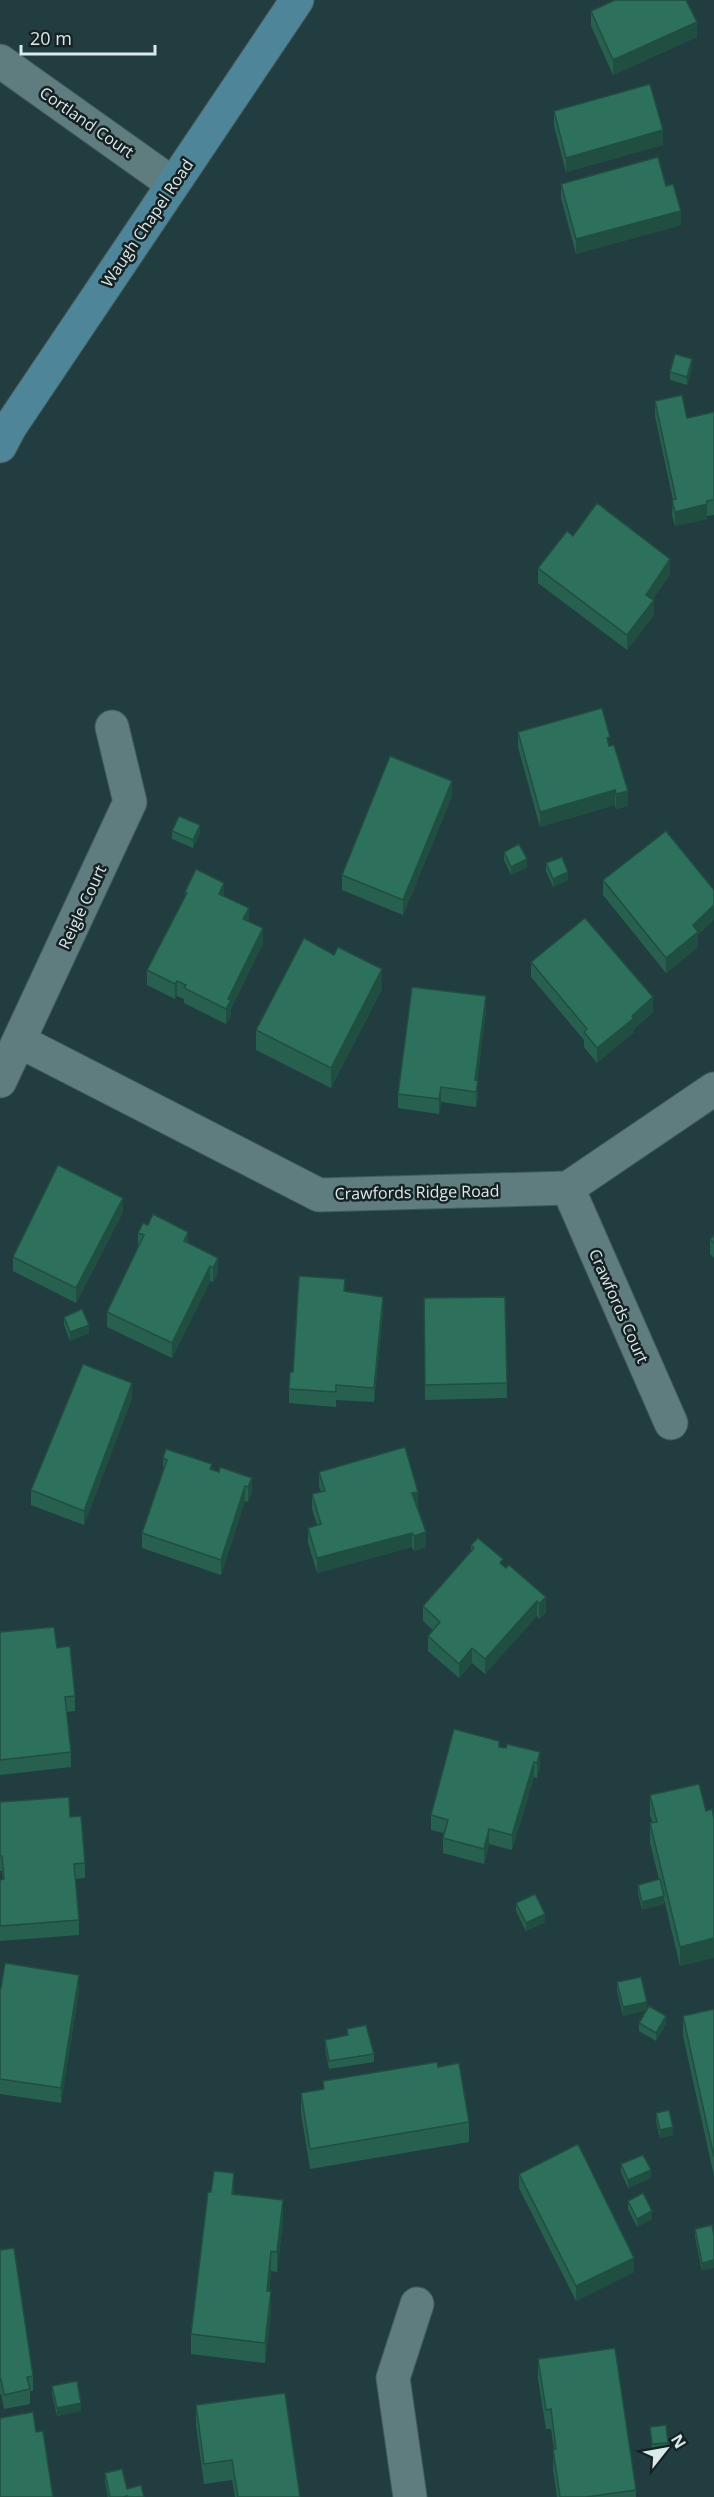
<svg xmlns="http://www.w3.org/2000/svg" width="714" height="2497" font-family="'Open Sans',sans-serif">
<rect width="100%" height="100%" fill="#223d40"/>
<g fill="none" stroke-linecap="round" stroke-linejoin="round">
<g stroke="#445b5d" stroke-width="35">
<g id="minor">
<polyline points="0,61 173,184"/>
<polyline points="19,1041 319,1195 568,1188 714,1089"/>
<polyline points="0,1081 130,802 112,727"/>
<polyline points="568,1188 671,1423"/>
<polyline points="410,2497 393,2378 417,2304"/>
</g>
</g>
<g stroke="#445b5d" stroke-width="35">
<polyline id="secondary" points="0,446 10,427 297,0"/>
</g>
<use href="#minor" stroke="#5f7c7f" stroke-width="33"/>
<use href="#secondary" stroke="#4f8599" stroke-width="33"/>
</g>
<g fill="#27604f">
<polygon points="591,11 697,37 613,75 591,26"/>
<polygon points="554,111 663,145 566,172 554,126"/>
<polygon points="561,184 666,186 681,225 576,254 561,198"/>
<polygon points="692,367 687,385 670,380 670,372"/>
<polygon points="655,401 687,418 714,412 714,516 714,515 707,516 707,519 675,526 672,515 673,500 655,416"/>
<polygon points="573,536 670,574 653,599 654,615 627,650 538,583 538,568"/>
<polygon points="518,732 610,746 628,806 616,809 615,805 540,827 518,747"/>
<polygon points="452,796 403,915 342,890 342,875"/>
<polygon points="172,831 200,833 193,848 172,839"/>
<polygon points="504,852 527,867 511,875 504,860"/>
<polygon points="546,863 568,880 553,887 546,871"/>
<polygon points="603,880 698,935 698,947 666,973 603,895"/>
<polygon points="185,892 224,896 249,922 263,943 231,1009 231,1015 226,1024 184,1003 184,999 177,996 175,999 147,985 147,970 185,898"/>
<polygon points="334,955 382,989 331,1088 256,1050 256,1030"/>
<polygon points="531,962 653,1012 634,1029 634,1032 597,1063 584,1047 584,1040 531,977"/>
<polygon points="486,1010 477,1081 478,1096 476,1107 441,1102 439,1114 398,1108 398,1094"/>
<polygon points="123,1212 76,1303 13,1271 13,1257"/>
<polygon points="138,1233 188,1244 218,1258 218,1273 213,1282 210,1281 172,1358 107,1327 107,1312 138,1247"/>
<polygon points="714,1235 714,1258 710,1254 710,1240"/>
<polygon points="345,1291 383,1312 374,1402 336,1400 336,1407 289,1403 289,1389 293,1372"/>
<polygon points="505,1297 507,1398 425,1400 424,1298"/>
<polygon points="64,1317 89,1333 70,1341 64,1325"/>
<polygon points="132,1398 84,1525 31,1505 31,1490"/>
<polygon points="163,1458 219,1472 252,1478 252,1492 248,1502 245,1501 221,1575 142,1548 142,1533 163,1472"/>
<polygon points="319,1472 418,1507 426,1547 414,1551 412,1547 317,1573 308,1543 308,1528 317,1525 312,1509 312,1494 321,1492 319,1486"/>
<polygon points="471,1545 506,1568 509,1565 546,1612 539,1619 537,1616 485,1674 472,1663 459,1678 428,1651 428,1636 433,1630 423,1621 423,1606 471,1551"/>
<polygon points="0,1632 57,1648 75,1696 75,1711 66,1712 71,1752 71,1767 0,1775"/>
<polygon points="499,1747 540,1752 540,1767 537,1778 534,1777 512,1850 489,1844 484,1864 443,1853 443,1838 444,1833 431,1830 431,1815"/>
<polygon points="699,1784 680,1966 664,1899 664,1904 642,1910 638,1893 638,1885 659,1879 650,1843 650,1823 652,1822 650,1815 650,1795"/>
<polygon points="0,1802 70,1817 85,1863 85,1878 75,1879 79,1920 79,1935 0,1941 0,1880 3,1879 2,1871 0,1871"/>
<polygon points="516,1903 545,1922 526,1931 516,1911"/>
<polygon points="617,1982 666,2024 656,2041 639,2031 639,2023 646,2010 623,2016 617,1990"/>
<polygon points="0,1988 79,1990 61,2103 0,2094"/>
<polygon points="714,2009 714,2176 683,2036 683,2016"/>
<polygon points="347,2029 374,2054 374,2062 329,2069 325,2048 325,2040 347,2036"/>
<polygon points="438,2067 469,2122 469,2142 310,2169 301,2113 301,2093 323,2089 323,2081"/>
<polygon points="656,2113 673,2135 660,2138 656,2121"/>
<polygon points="621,2164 651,2178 628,2188 621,2172"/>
<polygon points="519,2174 634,2272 576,2301 519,2188"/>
<polygon points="234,2194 283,2220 277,2272 271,2271 269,2291 271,2311 265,2363 191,2354 191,2334"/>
<polygon points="628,2201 652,2219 637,2227 628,2209"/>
<polygon points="712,2225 702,2271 695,2237 695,2229"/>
<polygon points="0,2250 33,2376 33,2391 30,2391 30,2404 4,2409 1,2394 0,2394"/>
<polygon points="538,2359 636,2490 636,2497 557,2497 553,2469 554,2449 551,2429 546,2429 538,2379"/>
<polygon points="52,2386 81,2411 57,2416 52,2394"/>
<polygon points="196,2405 300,2497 235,2497 232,2480 204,2484 196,2425"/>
<polygon points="650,2427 668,2443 668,2451 652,2452"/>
<polygon points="105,2473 127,2489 144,2497 108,2497 105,2482"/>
</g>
<g fill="#204e40">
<polygon points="697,22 697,37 613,75 613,60"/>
<polygon points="663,130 663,145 566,172 566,158"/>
<polygon points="681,211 681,225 576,254 576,239"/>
<polygon points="692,359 692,367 687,385 687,377"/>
<polygon points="707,504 707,519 675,526 675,512"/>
<polygon points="670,559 670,574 646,609 646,595"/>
<polygon points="654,600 654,615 627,650 627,635"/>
<polygon points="452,781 452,796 403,915 403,900"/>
<polygon points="615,790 615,805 540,827 540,812"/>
<polygon points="628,791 628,806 616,809 616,794"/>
<polygon points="200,825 200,833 193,848 193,840"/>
<polygon points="527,859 527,867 511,875 511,867"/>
<polygon points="568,872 568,880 553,887 553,879"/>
<polygon points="224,883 224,898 219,894"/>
<polygon points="714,905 714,920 698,935 698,947 666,973 666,958 693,925"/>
<polygon points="249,908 249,923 243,919"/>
<polygon points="263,928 263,943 231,1009 231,1015 226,1024 226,1009 228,999"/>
<polygon points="382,969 382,989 331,1088 331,1068"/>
<polygon points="177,981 177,996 175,999 175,984"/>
<polygon points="486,996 486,1010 476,1092 475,1080"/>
<polygon points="653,997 653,1012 634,1029 634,1032 597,1063 597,1048 632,1016"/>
<polygon points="478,1081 478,1096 476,1107 476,1092"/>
<polygon points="441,1087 441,1102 439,1114 439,1099"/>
<polygon points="123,1198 123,1212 76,1303 76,1288"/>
<polygon points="188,1232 188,1247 184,1241"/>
<polygon points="218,1258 218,1273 213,1282 213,1268"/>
<polygon points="210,1266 210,1281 172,1358 172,1343"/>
<polygon points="383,1297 383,1312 374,1402 374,1388"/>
<polygon points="89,1325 89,1333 70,1341 70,1332"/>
<polygon points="132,1383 132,1398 84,1525 84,1511"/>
<polygon points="252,1478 252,1492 248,1502 248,1487"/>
<polygon points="245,1486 245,1501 221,1575 221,1560"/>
<polygon points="418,1492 418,1507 412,1508 412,1493"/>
<polygon points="426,1532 426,1547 414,1551 414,1536"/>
<polygon points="412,1533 412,1547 317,1573 317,1558"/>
<polygon points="546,1597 546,1612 539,1619 539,1604"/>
<polygon points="537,1601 537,1616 485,1674 485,1659"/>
<polygon points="472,1648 472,1663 459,1678 459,1664"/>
<polygon points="540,1752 540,1767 537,1778 537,1763"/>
<polygon points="534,1762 534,1777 512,1850 512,1835"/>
<polygon points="489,1829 489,1844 484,1864 484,1849"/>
<polygon points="664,1896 664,1904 642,1910 642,1902"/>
<polygon points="545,1914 545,1922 526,1931 526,1923"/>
<polygon points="714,1938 714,1958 680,1966 680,1947"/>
<polygon points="79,1975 79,1990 61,2103 61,2088"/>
<polygon points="647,2002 647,2010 623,2016 623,2007"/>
<polygon points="666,2016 666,2024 656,2041 656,2033"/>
<polygon points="673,2127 673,2135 660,2138 660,2130"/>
<polygon points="651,2170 651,2178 628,2188 628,2180"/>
<polygon points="234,2173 234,2193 232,2214 232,2194"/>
<polygon points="283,2200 283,2220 277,2272 277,2252"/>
<polygon points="652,2211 652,2219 637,2227 637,2219"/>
<polygon points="271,2251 271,2271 267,2311 267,2291"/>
<polygon points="634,2258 634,2272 576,2301 576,2286"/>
<polygon points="714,2260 714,2268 702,2271 702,2263"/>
<polygon points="271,2291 271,2311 265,2363 265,2343"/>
<polygon points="81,2403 81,2411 57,2416 57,2408"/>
</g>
<g fill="#2d705c" stroke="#204e40" stroke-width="1.5">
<polygon points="615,0 686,0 697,22 613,60 591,11"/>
<polygon points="650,84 663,130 566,158 554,111"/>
<polygon points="658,157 666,186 673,184 681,211 576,239 561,184"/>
<polygon points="675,354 692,359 687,377 670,372"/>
<polygon points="682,395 687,418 714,412 714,501 714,500 707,501 707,504 675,512 672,500 676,499 655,401"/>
<polygon points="597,503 670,559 646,595 654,600 627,635 538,568 567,531 573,536"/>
<polygon points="602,708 610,737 607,738 609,746 614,745 628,791 616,794 615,790 540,812 518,732"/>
<polygon points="390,756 452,781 403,900 342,875"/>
<polygon points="179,816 200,825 193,840 172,831"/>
<polygon points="666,831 714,890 714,905 693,925 698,932 666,958 603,880"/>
<polygon points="519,844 527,859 511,867 504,852"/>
<polygon points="562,857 568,872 553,879 546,863"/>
<polygon points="196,869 224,883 219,894 249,908 243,919 263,928 228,999 231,1000 226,1009 184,988 186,985 177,981 175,984 147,970 187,893 185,892"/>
<polygon points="585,918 653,997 632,1016 634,1018 597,1048 584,1032 587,1029 531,962"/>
<polygon points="304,938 334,955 338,947 382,969 331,1068 256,1030"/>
<polygon points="412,987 486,996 475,1080 478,1081 476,1092 441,1087 439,1099 398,1094"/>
<polygon points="58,1165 123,1198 76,1288 13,1257"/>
<polygon points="153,1214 188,1232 184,1241 218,1258 213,1268 210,1266 172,1343 107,1312 144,1235 138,1233 143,1223 148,1225"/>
<polygon points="714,1235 714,1243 710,1240"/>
<polygon points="299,1276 345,1279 344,1291 383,1297 374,1388 336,1385 336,1392 289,1389 290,1372 293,1372"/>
<polygon points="505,1297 507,1383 425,1385 424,1298"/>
<polygon points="82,1309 89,1325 70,1332 64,1317"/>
<polygon points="83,1364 132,1383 84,1511 31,1490"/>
<polygon points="405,1447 418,1492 412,1493 426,1532 414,1536 412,1533 317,1558 308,1528 321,1524 312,1494 325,1491 319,1472"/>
<polygon points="166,1449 212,1464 210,1469 219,1472 220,1467 252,1478 248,1487 245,1486 221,1560 142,1533 167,1460 163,1458"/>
<polygon points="478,1538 503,1559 500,1563 506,1568 509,1565 546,1597 539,1604 537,1601 485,1659 472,1648 459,1664 428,1636 440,1622 423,1606 474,1548 471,1545"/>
<polygon points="54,1627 57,1648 70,1646 75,1696 65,1697 71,1752 0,1760 0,1632"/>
<polygon points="454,1729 499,1741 499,1747 506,1748 507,1744 540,1752 537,1763 534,1762 512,1835 489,1829 484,1849 443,1838 448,1820 431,1815"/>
<polygon points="699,1784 706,1811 712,1809 714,1819 714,1938 680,1947 650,1823 657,1822 650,1795"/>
<polygon points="69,1797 70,1817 81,1816 85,1863 74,1864 79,1920 0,1926 0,1880 4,1879 2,1856 0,1856 0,1802"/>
<polygon points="660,1879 664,1896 642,1902 638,1885"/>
<polygon points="535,1894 545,1914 526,1923 516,1903"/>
<polygon points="5,1963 79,1975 61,2088 0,2079 0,1988 1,1988"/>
<polygon points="641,1977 647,2002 623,2007 617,1982"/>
<polygon points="649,2006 666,2016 656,2033 639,2023"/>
<polygon points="714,2009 714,2157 683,2016"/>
<polygon points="366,2025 374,2054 329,2061 325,2040 348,2035 347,2029"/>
<polygon points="437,2062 438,2067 459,2063 469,2122 310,2149 301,2093 324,2089 323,2081"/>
<polygon points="669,2110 673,2127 660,2130 656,2113"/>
<polygon points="578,2144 634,2258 576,2286 519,2174"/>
<polygon points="643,2155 651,2170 628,2180 621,2164"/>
<polygon points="214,2171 234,2173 232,2194 283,2200 277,2252 271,2251 267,2291 271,2291 265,2343 191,2334 208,2192 211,2192"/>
<polygon points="643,2193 652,2211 637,2219 628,2201"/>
<polygon points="712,2225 714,2236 714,2260 702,2263 695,2229"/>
<polygon points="14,2248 33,2376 27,2377 30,2389 4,2395 1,2379 0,2379 0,2250"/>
<polygon points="615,2348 636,2490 586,2497 560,2497 553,2449 556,2449 551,2409 546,2410 538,2359"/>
<polygon points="77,2381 81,2403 57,2408 52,2386"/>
<polygon points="285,2393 300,2497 238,2497 232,2460 204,2464 196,2405"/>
<polygon points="33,2412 36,2432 43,2431 53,2497 0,2497 0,2418"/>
<polygon points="666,2425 668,2443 652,2444 650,2427"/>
<polygon points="122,2469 127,2489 141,2485 144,2497 127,2497 127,2496 123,2497 110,2497 105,2473"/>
</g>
<g text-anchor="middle" stroke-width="5" stroke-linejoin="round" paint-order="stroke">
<g font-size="16" fill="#daeaeb" stroke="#162123">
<text transform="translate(87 122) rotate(35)" y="6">Cortland Court</text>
<text transform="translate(147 223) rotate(-56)" y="6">Waugh Chapel Road</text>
<text transform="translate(82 907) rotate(-65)" y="6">Reigle Court</text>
<text transform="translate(417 1192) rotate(-1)" y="6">Crawfords Ridge Road</text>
<text transform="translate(619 1306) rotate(66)" y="6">Crawfords Court</text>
</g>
</g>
<g transform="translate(666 2449) rotate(59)" stroke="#162123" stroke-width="4.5" paint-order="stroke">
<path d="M0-4.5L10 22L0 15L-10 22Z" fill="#daeaeb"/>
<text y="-9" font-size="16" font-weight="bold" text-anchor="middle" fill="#daeaeb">N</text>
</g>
<path d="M21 45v9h134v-9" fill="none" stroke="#daeaeb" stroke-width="3"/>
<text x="30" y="45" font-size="18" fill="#daeaeb" stroke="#162123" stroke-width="4.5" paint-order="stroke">20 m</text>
</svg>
